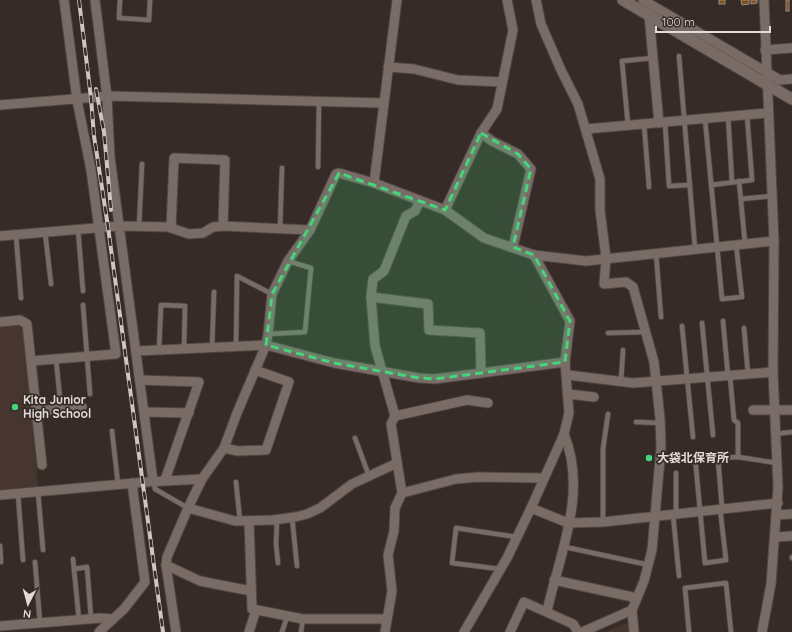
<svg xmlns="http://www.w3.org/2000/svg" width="792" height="632" font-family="Quicksand,'Noto Sans JP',sans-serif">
<rect width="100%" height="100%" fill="#362b26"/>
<g fill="#47362f">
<polygon points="20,324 24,326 38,487 0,491 0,326"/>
<polygon points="626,623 631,625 631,632 605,632"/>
</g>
<g fill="#804f16" stroke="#9a9086">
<rect x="719" y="0" width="6" height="4"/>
<polygon points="741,0 749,0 749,4 742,5"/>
<polygon points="751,0 757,0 757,3 751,4"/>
<rect x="786" y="0" width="3" height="11"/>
</g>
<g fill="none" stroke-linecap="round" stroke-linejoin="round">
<g stroke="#504744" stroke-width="6">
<g id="service">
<polyline points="120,0 119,18 149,20 150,0"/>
<polyline points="679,56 695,248"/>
<polyline points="728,116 732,182"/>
<polyline points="705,119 722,299 742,297 736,244"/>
<polyline points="665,122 669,186 690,185"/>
<polyline points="644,124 649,187"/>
<polyline points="628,125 622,61 653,58"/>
<polyline points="318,167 319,101"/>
<polyline points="739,181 745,243"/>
<polyline points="711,185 752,180 747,115"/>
<polyline points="741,199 771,196"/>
<polyline points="139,227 142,164"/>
<polyline points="78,229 83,291"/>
<polyline points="280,229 282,168"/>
<polyline points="45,232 51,284"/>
<polyline points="16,235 21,298"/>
<polyline points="656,253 661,317"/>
<polyline points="83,305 90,394"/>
<polyline points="723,321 728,376"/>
<polyline points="702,323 713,435"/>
<polyline points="682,326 693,437"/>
<polyline points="744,328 748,374"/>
<polyline points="608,333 645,332"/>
<polyline points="268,334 305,332 311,268 288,261"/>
<polyline points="236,347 237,276 272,294"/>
<polyline points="212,348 214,292"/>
<polyline points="159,350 161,305 185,306 184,349"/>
<polyline points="56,359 61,409"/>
<polyline points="730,376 734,420 738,423 738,457"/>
<polyline points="621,382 623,350"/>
<polyline points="636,422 660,423"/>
<polyline points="112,431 118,484"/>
<polyline points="775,434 792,432"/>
<polyline points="355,438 369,476"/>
<polyline points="695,457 705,563 726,560 720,508"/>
<polyline points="154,481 155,489 188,508"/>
<polyline points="236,482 240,521"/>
<polyline points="38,492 43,550"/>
<polyline points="18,494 23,560"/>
<polyline points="722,508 718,458 738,457 777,463"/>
<polyline points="676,513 676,473"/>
<polyline points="673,514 679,576"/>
<polyline points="292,517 297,566"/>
<polyline points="277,519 276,544 278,563"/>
<polyline points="603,522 603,449 608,414"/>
<polyline points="0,546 1,562"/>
<polyline points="565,547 649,565"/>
<polyline points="792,558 792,557"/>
<polyline points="73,559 79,620"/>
<polyline points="35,562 40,623"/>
<polyline points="74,569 87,567 91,618"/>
<polyline points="500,569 452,563 456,528 517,537"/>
<polyline points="282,632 287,617"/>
<polyline points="301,632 303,619"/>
<polyline points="689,632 685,588 726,583 731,632"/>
</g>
</g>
<g stroke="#504744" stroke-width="11">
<g id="minor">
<polyline points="95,0 107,97 110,157 153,481"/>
<polyline points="536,0 541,24 561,70 578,104 600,179 600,210 606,258 604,284 626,282 633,287 654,362 660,418 661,448 652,550 644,581 632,610 634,632"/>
<polyline points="643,0 780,80 792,79"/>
<polyline points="649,15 659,123"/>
<polyline points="765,50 792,48"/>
<polyline points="388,67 414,69 458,80 501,82"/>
<polyline points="0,105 110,96 383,103"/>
<polyline points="586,129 768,113"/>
<polyline points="481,133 492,141 518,154 531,169 513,247"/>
<polyline points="374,183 397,0"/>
<polyline points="445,210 481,133 497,109 513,30 507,0"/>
<polyline points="171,228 174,158 225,160 223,226"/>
<polyline points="0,236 119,226 168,227 189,234 203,233 213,227 223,226 310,230"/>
<polyline points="534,255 586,261 774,241"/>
<polyline points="371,297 428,304 429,330 480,333 481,373"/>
<polyline points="0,322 20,320 27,324 42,465"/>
<polyline points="136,351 266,345 334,363 419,378 435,379 565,362"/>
<polyline points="31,361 116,354 91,170 77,100 64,0"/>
<polyline points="568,375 633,383 773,372"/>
<polyline points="140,380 199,382 165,480"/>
<polyline points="568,394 594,397"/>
<polyline points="753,410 792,410"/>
<polyline points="37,411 82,407"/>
<polyline points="145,412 189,413"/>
<polyline points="395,416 467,400 488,403"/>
<polyline points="224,448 238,451 266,450 289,382 255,370"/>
<polyline points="397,463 352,484 320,508 307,514 295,517 273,520 235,521 188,508 202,479 224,448 237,413 266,345 268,334 272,294 288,261 310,230 336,174 339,173 374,183 445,210 484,238 534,255 570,321 565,362 569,413 564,434 531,508 507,558 464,632"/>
<polyline points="402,493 456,479 478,477 543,478"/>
<polyline points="0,495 146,482 202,479"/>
<polyline points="531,508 568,523 603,522 778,503"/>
<polyline points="777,515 792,514"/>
<polyline points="249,521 252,609 303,619 387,619"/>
<polyline points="776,537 792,536"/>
<polyline points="166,565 200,581 251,591"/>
<polyline points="554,580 637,598"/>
<path d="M 547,611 C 560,553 588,492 564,434"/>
<polyline points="0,626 101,618 113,619"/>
<polyline points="99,632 124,609 145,582 132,483"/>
<polyline points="176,632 166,565 167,557 188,508"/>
<polyline points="249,632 256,610"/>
<polyline points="385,632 392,591 388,555 394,531 395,508 402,493 391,424 395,416 375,346 371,297 373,279 384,271 406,216 415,211 420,201"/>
<polyline points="510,632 524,602 573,624 578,632"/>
<polyline points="582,632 632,610"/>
<polyline points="762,632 771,584 778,487 773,372 774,241 764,0"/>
</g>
</g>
<g stroke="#504744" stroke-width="13">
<polyline id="tertiary" points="623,0 792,99"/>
</g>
<use href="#service" stroke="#796c67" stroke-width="4.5"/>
<use href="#minor" stroke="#796c67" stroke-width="9"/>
<use href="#tertiary" stroke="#796c67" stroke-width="11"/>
<g stroke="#cec6c3" stroke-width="4">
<g id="rail">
<polyline points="79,0 91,98 94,136 108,227 163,632"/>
<polyline points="96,89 104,132 111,210"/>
</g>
</g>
<use href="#rail" stroke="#362b26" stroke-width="2.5" stroke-dasharray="8" stroke-linecap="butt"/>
</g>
<path fill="#43d77b" fill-opacity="0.2" stroke="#43d77b" stroke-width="3" stroke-dasharray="8 5" stroke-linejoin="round" d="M 481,133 L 518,154 L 531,169 L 513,247 L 534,255 L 570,321 L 565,362 L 435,379 L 419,378 L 334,363 L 266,345 L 272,294 L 339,173 L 445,210 Z"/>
<g fill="#43d77b" stroke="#362b26" stroke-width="1.5">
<circle cx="15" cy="407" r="4"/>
<circle cx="649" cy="458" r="4"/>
</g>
<g text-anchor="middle" stroke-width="3.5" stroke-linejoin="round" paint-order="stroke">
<g font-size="12" font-weight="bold" fill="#e3dbd9" stroke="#362b26" text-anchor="start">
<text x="23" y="404">Kita Junior<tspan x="23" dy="14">High School</tspan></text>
<text x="657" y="462">大袋北保育所</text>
</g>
</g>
<g transform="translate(28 604) rotate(186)" stroke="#362b26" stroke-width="3" paint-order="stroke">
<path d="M0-3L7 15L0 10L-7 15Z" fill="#e3dbd9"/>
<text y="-6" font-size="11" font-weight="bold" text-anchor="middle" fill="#e3dbd9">N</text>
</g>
<path d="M656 26v6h114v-6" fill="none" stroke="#e3dbd9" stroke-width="2"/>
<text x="662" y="26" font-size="12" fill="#e3dbd9" stroke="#362b26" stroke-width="3" paint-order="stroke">100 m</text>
</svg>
